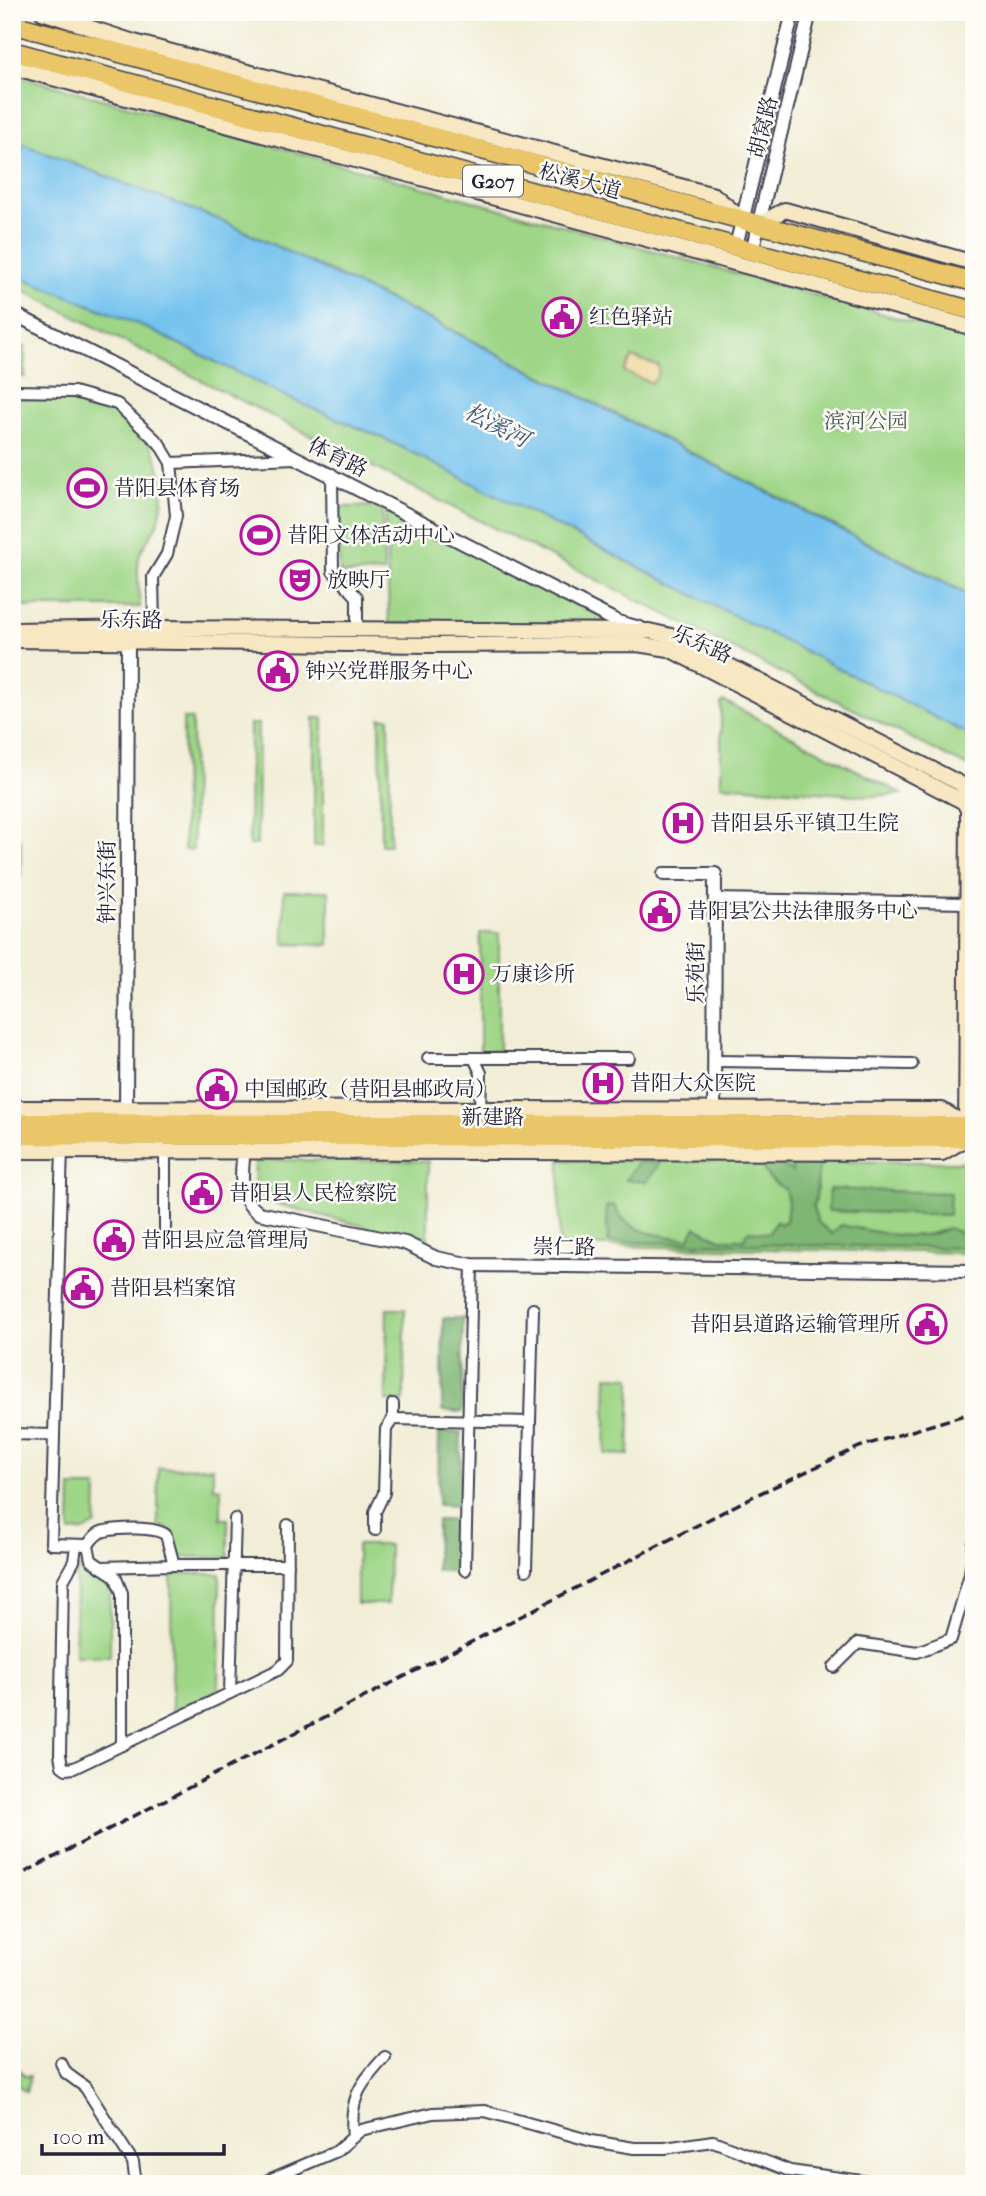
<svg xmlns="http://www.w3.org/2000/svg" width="986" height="2196" font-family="'IM FELL French Canon','Noto Serif SC',serif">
<rect width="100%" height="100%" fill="#fdfcf7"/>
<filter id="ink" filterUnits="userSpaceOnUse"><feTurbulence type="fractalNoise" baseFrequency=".0143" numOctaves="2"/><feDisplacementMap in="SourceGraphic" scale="14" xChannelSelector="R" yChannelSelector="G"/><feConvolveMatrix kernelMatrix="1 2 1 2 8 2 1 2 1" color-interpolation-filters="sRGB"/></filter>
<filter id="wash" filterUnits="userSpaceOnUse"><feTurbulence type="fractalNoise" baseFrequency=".00686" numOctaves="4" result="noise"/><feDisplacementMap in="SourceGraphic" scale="28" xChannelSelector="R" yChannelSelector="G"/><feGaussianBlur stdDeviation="1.57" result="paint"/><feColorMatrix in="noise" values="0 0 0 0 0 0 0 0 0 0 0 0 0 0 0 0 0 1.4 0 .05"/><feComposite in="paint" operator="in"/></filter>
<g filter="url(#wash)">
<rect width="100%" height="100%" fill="#f1edd6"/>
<g fill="#9ed586" stroke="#607c60" stroke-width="2">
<polygon points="12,74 974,339 974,597 436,322 225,222 12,143"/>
<polygon points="12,269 141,319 974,721 974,770 12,285"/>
<rect x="12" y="347" width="13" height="30"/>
<path d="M 12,399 C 39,399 71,395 97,403 C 145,417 169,464 161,511 C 159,528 146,539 140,554 C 135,568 140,592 140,607 L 12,607 Z"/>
<polygon points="382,506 384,572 340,574 338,507"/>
<polygon points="386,507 614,623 389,624"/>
<polygon points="724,701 902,794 871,796 721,785 721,703"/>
<rect x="314" y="718" width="9" height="128"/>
<polygon points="380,718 389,718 390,845 381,845"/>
<polygon points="183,719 192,719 193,850 184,850"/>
<polygon points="250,724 258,724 257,845 249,845"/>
<rect x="16" y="840" width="5" height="37"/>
<polygon points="284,891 329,891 329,945 284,944"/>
<rect x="480" y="933" width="19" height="118"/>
<polygon points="255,1160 428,1161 428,1243 262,1200 254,1192"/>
<polygon points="560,1160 974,1162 974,1253 559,1245"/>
<polygon points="387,1309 405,1309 404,1401 386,1401"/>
<polygon points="607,1376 631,1377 629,1455 605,1454"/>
<path d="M 213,1467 L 213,1487 L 221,1488 L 221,1519 L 228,1519 L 228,1558 L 182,1557 L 175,1550 C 172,1538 172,1529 158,1525 L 158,1468 Z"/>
<polygon points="71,1487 97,1487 96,1524 84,1531 70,1532"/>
<polygon points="357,1545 389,1545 388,1604 357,1604"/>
<polygon points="83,1563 105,1581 110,1592 110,1656 75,1656 76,1573"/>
<polygon points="171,1573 220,1574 219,1689 172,1715"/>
<polygon points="12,2064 25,2076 30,2076 26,2092 12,2081"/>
</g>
<g fill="#7eb673" stroke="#506c57" stroke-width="2">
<path d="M 794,1159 L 823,1159 C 813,1176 821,1190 813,1207 L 818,1222 L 832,1234 L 841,1225 C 873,1231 917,1244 948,1228 L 964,1234 L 974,1221 L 974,1248 L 608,1242 L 606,1207 L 614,1205 C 625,1233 661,1236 688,1239 L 696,1227 L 720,1239 L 744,1239 L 749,1231 L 769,1233 L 776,1221 L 780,1224 L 786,1221 L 788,1202 L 785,1189 C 771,1181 764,1177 762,1161 L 782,1161 L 785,1168 L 792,1171 Z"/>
<polygon points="638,1162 660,1162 647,1182 626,1180"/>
<polygon points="829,1189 950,1193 949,1215 828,1211"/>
<polygon points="443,1318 463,1318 462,1412 442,1411"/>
<polygon points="439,1432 461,1432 460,1506 438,1505"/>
<polygon points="437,1520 460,1520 459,1571 436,1571"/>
</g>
<polygon fill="#eeda9e" stroke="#887e6c" stroke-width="2" points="632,357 659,366 658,375 652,383 624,372"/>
<polygon fill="#74c2ee" stroke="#4b7294" stroke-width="2" points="12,140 225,222 437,323 974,598 974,737 383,438 304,405 140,325 12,274"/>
</g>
<g filter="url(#ink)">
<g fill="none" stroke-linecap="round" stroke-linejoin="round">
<g stroke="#414052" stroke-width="14">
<g id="minor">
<polyline points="12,391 74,392 117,404 159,443 171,463 176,516 167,554 153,577 154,628"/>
<polyline points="171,463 296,458"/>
<polyline points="332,474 333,571 357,597 357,629"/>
<polyline points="715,899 968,903"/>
<polyline points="428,1058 629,1058"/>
<polyline points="474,1058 481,1073 480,1113"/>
<polyline points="715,1061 912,1064"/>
<polyline points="62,1146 51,1544 88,1545"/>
<polyline points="160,1147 165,1156 165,1228"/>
<polyline points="393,1419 530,1422"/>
<polyline points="12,1434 53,1435"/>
<polyline points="375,1530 375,1512 384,1493 386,1429 393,1419 393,1404"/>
<polyline points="76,1545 74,1561 63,1581 60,1755 62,1766 66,1769 74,1768 278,1670 287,1661 288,1525"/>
<path d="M 174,1565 L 101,1567 L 91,1560 L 88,1545 C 92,1539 97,1532 105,1531 C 119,1528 155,1526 166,1535 L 174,1565 L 288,1565"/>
<polyline points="101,1567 115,1576 122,1593 122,1745"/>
<polyline points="465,1570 472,1265"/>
<polyline points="526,1570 533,1309"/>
<polyline points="834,1667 858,1643 917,1652 951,1639 970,1574 974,1543"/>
<polyline points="230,1693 235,1519"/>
<polyline points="61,2063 66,2073 85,2087 133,2162 136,2184"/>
<path d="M 353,2137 C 349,2098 360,2084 385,2057"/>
<polyline points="259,2184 337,2151 361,2130 433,2113 485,2111 592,2141 634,2148 665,2148 713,2141 790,2171 883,2184"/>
</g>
</g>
<g stroke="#414052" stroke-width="16">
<g id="tertiary">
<polyline points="736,246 793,12"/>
<polyline points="752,251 810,12"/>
<polyline points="12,313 618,622 640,628"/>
<polyline points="664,874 715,874 714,1119"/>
<polyline points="126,1116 128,640"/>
<path d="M 244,1145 C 243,1169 235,1198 259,1213 L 405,1243 L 436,1258 L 472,1265 L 974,1271"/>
</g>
</g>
<g stroke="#414052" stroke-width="18">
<g id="secondary">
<polyline points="42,12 134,42 714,195 742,219"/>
<polyline points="12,67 974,328"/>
<polyline points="759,224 785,210 974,263"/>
<polyline points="12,630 154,628 649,631 671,636 959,783 974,795"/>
<polyline points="12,640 431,645 637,644 669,649 964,802 968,810 966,1139 942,1153 12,1151"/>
<polyline points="12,1108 942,1110 966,1125"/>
</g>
</g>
<g stroke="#414052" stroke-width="19">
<g id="primary">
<polyline points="12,1122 974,1125"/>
<polyline points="12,1136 974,1139"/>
</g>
</g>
<g stroke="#414052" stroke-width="21">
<g id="trunk">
<polyline points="12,24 974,282"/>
<polyline points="12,51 974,311"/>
</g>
</g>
<use href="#minor" stroke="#fff" stroke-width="10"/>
<use href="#tertiary" stroke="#fff" stroke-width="12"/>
<use href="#secondary" stroke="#f7e8c3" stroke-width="14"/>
<use href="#primary" stroke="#eac669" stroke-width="16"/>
<use href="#trunk" stroke="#eac669" stroke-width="18"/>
<polyline stroke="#22223b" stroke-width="3.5" stroke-dasharray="10 5" stroke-linecap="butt" points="12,1879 754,1496 859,1447 974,1412"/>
</g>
</g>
<defs>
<g id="civic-ring" transform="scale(2.0125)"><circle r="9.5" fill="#fdfcf7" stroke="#b5179e" stroke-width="1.5"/><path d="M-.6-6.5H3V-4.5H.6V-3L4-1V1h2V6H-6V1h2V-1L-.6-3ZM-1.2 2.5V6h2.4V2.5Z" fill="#b5179e"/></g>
<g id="stadium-ring" transform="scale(2.0125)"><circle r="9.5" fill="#fdfcf7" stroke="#b5179e" stroke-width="1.5"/><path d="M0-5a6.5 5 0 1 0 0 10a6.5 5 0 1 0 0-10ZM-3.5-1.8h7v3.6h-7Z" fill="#b5179e"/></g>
<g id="theatre-ring" transform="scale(2.0125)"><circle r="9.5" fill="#fdfcf7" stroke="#b5179e" stroke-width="1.5"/><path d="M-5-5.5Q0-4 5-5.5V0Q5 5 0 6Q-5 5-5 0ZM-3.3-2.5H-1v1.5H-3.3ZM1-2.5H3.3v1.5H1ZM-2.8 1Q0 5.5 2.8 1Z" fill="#b5179e"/></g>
<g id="hospital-ring" transform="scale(2.0125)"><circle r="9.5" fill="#fdfcf7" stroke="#b5179e" stroke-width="1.5"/><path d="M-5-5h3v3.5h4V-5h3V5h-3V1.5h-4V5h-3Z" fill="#b5179e"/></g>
</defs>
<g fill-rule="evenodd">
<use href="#civic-ring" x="562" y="317"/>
<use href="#stadium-ring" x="87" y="488"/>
<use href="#stadium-ring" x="260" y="535"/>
<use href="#theatre-ring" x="300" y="580"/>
<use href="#civic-ring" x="278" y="671"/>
<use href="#hospital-ring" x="683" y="823"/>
<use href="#civic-ring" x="660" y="911"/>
<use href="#hospital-ring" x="464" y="974"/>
<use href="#hospital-ring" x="603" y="1083"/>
<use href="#civic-ring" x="217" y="1089"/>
<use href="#civic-ring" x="202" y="1193"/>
<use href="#civic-ring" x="114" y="1240"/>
<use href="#civic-ring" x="83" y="1288"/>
<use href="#civic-ring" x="927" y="1324"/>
</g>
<g text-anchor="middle" stroke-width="5" stroke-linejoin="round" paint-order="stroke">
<rect fill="#fdfcf7" stroke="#646373" stroke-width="2" x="463" y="165.5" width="60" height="31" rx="5"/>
<g font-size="19" font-weight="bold" fill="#22223b">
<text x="493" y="188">G207</text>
</g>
<g font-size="21" fill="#22223b" stroke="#fdfcf7">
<text transform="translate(763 127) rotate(-76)" y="7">胡窝路</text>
<text transform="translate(580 181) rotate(15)" y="7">松溪大道</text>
<text transform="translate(338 457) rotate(26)" y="7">体育路</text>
<text transform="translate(131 620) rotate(1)" y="7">乐东路</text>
<text transform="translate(702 644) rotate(24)" y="7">乐东路</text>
<text transform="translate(107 882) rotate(-90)" y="7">钟兴东街</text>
<text transform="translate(696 973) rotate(-90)" y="7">乐苑街</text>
<text x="493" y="1124">新建路</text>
<text transform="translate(564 1247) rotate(1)" y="7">崇仁路</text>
</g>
<g font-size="21" fill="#22223b" stroke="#fdfcf7" text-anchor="start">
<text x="589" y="324">红色驿站</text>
<text x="114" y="495">昔阳县体育场</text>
<text x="287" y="542">昔阳文体活动中心</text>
<text x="327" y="587">放映厅</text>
<text x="305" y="678">钟兴党群服务中心</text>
<text x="710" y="830">昔阳县乐平镇卫生院</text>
<text x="687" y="918">昔阳县公共法律服务中心</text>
<text x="491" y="981">万康诊所</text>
<text x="630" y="1090">昔阳大众医院</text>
<text x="244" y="1096">中国邮政（昔阳县邮政局）</text>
<text x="229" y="1200">昔阳县人民检察院</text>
<text x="141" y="1247">昔阳县应急管理局</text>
<text x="110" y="1295">昔阳县档案馆</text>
<text x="900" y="1331" text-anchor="end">昔阳县道路运输管理所</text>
</g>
<g font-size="21" fill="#475852" stroke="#fdfcf7">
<text x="866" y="428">滨河公园</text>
</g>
<g font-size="23" font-style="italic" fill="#3f5a7a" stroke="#fdfcf7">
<text transform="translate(497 425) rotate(27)" y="8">松溪河</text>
</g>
</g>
<rect width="986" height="2196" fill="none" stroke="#fdfcf7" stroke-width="42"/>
<path d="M42 2144v10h182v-10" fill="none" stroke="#22223b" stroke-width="3.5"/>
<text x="52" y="2144" font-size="21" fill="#22223b" stroke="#fdfcf7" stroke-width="5" paint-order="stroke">100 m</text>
</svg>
